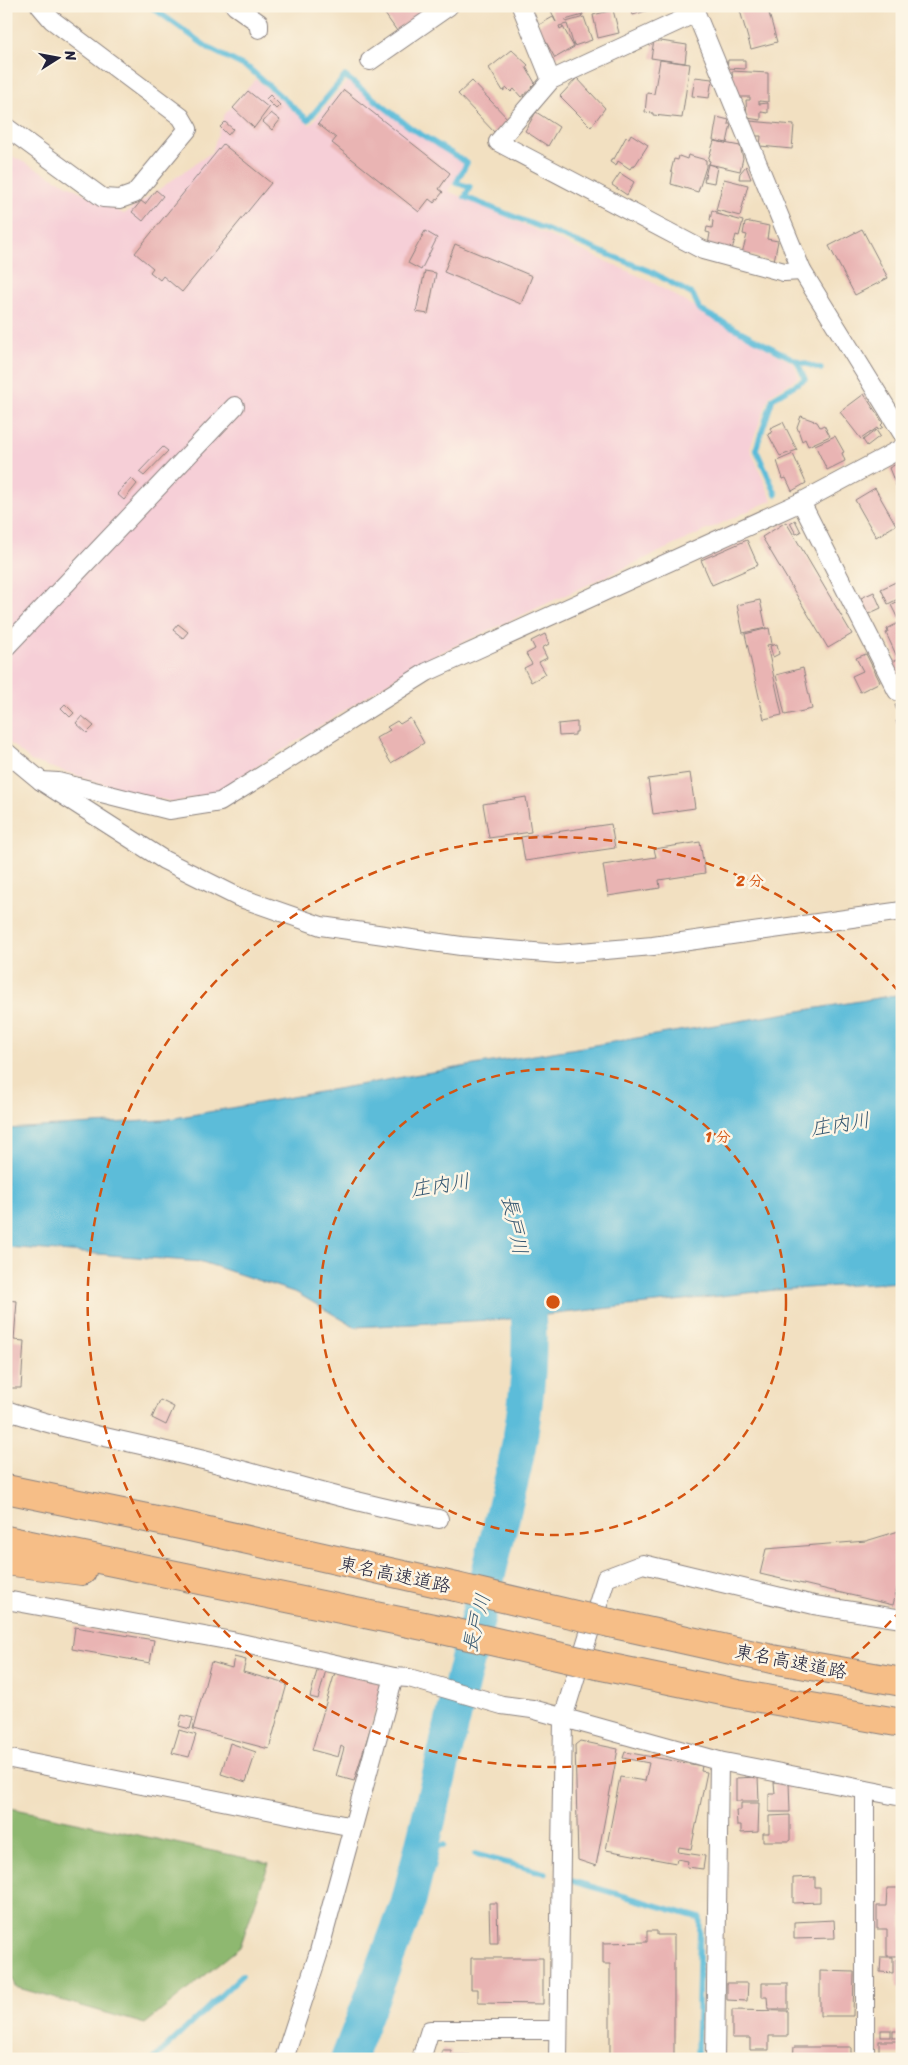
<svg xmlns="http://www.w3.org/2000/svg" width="908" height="2065" font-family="Sriracha,'Klee One',sans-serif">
<rect width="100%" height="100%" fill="#fcf5e5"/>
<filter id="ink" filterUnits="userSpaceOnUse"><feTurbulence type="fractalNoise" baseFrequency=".02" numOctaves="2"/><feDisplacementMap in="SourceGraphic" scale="10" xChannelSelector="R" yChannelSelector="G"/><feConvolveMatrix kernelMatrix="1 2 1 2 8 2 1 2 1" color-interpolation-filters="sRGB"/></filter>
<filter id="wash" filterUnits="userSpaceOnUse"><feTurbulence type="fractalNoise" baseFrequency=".0096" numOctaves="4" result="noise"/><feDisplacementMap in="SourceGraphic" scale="20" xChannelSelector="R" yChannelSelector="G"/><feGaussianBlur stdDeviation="1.12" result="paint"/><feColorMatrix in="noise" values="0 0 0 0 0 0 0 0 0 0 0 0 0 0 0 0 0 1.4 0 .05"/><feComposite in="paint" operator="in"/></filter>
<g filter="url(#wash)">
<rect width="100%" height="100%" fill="#f2e0c1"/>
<polygon fill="#f6cfd7" points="256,79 310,125 348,80 410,130 464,164 448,191 648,280 794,364 799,377 770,395 750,448 772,500 420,662 216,793 173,802 116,788 31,761 6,740 6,153 124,214 212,152 224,115"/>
<polygon fill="#8eb86f" stroke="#586d55" points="6,1807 269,1863 240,1947 145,2024 15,1987 6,1958"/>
<polygon fill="#5bbcd9" stroke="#3e6f8a" points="902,994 900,1282 775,1290 509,1319 355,1327 297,1293 202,1262 6,1247 6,1129 164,1120 414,1075"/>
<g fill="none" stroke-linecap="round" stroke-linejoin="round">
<g stroke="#5bbcd9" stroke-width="5.5">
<polyline points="150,6 210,49 250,69 308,120 345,76 411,128 467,163 456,183 470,187 465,197 652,272 693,295 700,310 797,361 821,369"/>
<polyline points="776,494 756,449 773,398 805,379 797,361"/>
<polyline points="421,1848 444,1845"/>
<polyline points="475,1854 545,1873"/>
<polyline points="572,1881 700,1918 697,2059"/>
<polyline points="154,2059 242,1975"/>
</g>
<path stroke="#5bbcd9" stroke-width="35" d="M 348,2059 L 408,1904 L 514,1469 C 523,1427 529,1386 529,1343 C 530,1319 526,1294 524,1270"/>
</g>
<g id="blocks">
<g fill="#e9b4b3">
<polygon points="397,6 443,6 419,22 416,18 397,31 385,14"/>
<polygon points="549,6 584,6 586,11 582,12 583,15 565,20 566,22 584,17 592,40 574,46 567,24 559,26 560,29 563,27 574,47 555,58 537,26 553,17 556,22"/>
<polygon points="630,6 658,6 658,7 633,15"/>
<polygon points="767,6 777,42 751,49 739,7"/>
<polygon points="613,10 619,33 598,38 593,15"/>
<polygon points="654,40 687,45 685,63 651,58"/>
<polygon points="512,50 528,65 526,67 535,83 531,87 532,89 521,97 514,89 511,92 507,88 503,91 489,68"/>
<polygon points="660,60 690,64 682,118 653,115 653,113 645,112 647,93 654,94"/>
<polygon points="728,60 745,60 745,69 727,68"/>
<polygon points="732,71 768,73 768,102 759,101 759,104 768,103 768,113 761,112 761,120 747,118 746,100 750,100 750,97 738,97 733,85"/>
<polygon points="695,77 712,79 709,98 692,96"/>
<polygon points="577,78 605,108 591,127 560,96"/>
<polygon points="472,81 509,120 495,133 458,94"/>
<polygon points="344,90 450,173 439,189 443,192 434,203 429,199 419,212 332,143 336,138 318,124"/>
<polygon points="248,91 269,108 254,128 233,108"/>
<polygon points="270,95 280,105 276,109 266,99"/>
<polygon points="536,112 559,127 548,146 525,131"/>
<polygon points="271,113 280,120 272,130 263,122"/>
<polygon points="717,117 729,120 728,124 731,124 727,143 713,140"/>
<polygon points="750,121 794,125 792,149 760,146 761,136 754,136 747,122"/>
<polygon points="225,122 233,129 228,135 220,127"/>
<polygon points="631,134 648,145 634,167 632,166 630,169 618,161 616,166 610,162 612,158 614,159 626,137 629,138"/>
<polygon points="714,141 740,146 743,158 740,171 709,164 710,161 708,160"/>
<polygon points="223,144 271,183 182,292 163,276 160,280 150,272 153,268 135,253"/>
<polygon points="688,155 706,160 706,167 698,192 671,184 673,172 671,171 674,159 678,160 679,156 687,159"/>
<polygon points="708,164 717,167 714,183 704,181"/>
<polygon points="746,166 751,179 739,179 740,173"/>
<polygon points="620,173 634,182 627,195 612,185"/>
<polygon points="724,179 748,185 740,216 716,210"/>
<polygon points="156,190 163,196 143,221 132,212 141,201 145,204"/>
<polygon points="712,210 717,212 717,214 743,221 739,236 736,235 732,250 708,245 710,233 706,232 707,227 712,228 713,221 710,220"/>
<polygon points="750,222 769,226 767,239 778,241 774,261 742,253 747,235 743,234 745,223"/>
<polygon points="862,229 888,278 855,295 829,246"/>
<polygon points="425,231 437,238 421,270 408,263"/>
<polygon points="455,244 532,276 521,304 444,272"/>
<polygon points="425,271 436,273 428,314 416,312"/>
<polygon points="864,394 883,423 881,425 883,427 878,430 877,428 861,439 840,412"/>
<polygon points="801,416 817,422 820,427 824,425 830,436 808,446 805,439 802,441 797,427"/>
<polygon points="783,422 797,450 780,456 768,434 772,433 770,428"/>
<polygon points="876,430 880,436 867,446 863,440"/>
<polygon points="835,436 844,452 842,453 845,461 827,470 815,445"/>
<polygon points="163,447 168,451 144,476 139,472"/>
<polygon points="793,454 806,483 792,491 786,478 783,479 777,461"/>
<polygon points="902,461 902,486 897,488 889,468"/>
<polygon points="131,478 137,484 124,500 117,494"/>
<polygon points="875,488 896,525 876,537 855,500"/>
<polygon points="795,520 801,532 796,534 790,523"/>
<polygon points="786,522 852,634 828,648 762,537"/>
<polygon points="747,540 758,565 712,585 701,560"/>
<polygon points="902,579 902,597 888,604 881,589"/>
<polygon points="874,592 881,608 868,614 861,598"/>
<polygon points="902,599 902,616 898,619 891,605"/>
<polygon points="760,600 766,628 743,633 737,605"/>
<polygon points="902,621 902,673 899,675 892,662 898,659 886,633 888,632 887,629"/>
<polygon points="178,624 188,632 183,638 173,630"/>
<polygon points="769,628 772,644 767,645 782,715 764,719 745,634"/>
<polygon points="545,634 549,644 542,648 547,658 539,662 546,674 531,682 524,668 532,664 526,654 535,649 531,641"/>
<polygon points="777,644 779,654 773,657 770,646"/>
<polygon points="866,654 880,682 860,692 852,676 863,671 856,658"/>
<polygon points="803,668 812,709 785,715 776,675"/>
<polygon points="902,702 902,737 896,721 900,720 895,705"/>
<polygon points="65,704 74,713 70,717 61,708"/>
<polygon points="82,716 94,726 87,733 76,723"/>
<polygon points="410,718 424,743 391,763 376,738 390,730 387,727 397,721 400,724"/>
<polygon points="577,722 577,732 575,732 575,735 559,736 558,724"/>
<polygon points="690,773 695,808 653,814 648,779"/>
<polygon points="526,797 531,832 489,838 483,804"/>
<polygon points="611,824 615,848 525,861 521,837"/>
<polygon points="700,842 705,873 659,880 660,888 608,896 603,865 656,857 654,849"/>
<polygon points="6,1300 17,1301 14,1340 24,1341 21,1388 10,1388 10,1384 6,1383"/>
<polygon points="160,1400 174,1407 166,1425 152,1418"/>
<polygon points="902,1530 902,1568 893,1605 760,1574 766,1549 866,1541"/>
<polygon points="75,1627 154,1640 150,1663 72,1649"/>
<polygon points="234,1657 246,1660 243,1672 287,1684 269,1749 193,1729 211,1662 232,1668"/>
<polygon points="318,1667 326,1670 318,1699 310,1697"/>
<polygon points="336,1669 384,1684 354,1781 336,1776 344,1748 341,1746 338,1757 312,1750"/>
<polygon points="182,1715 193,1718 190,1729 179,1726"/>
<polygon points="179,1730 196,1735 189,1757 172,1753"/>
<polygon points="580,1741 618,1749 596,1866 578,1860 575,1745"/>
<polygon points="230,1743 256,1752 246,1782 221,1774"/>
<polygon points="625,1752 702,1766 701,1771 707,1772 691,1849 679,1847 678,1852 705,1856 703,1869 687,1867 688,1861 677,1859 676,1863 606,1850 620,1777 645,1781 649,1763 623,1758"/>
<polygon points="758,1777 759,1801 736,1801 736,1778"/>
<polygon points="774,1782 789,1782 790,1812 769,1812 769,1794 775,1794"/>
<polygon points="741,1803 759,1803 758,1832 741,1833 741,1825 737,1825 736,1810 741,1810"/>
<polygon points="790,1815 790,1841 763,1841 763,1833 769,1833 769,1816"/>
<polygon points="815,1877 815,1887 820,1887 820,1902 793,1903 793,1878"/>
<polygon points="887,1888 902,1888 902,1956 887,1956 887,1929 877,1929 877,1906 886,1906"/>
<polygon points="489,1903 497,1903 498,1943 490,1943"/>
<polygon points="834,1920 835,1938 794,1939 794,1922"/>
<polygon points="647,1931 657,1931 657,1935 674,1935 674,2059 610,2059 610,1964 603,1964 603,1943 647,1942"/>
<polygon points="881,1957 893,1957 893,1973 880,1972"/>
<polygon points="471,1958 543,1958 543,2004 478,2003 478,1989 471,1989"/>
<polygon points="902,1958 902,1987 897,1987 896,1959"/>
<polygon points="820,1971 854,1972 853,2016 820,2016"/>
<polygon points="727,1983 748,1983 747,2001 727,2000"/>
<polygon points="762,1983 788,1983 788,2009 768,2009 767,1997 762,1997"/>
<polygon points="732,2010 788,2011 788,2036 769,2036 769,2050 750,2050 750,2038 732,2038"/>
<rect x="881" y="2030" width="10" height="7"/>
<rect x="893" y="2031" width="9" height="7"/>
<rect x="879" y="2041" width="23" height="13"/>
<polygon points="794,2047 851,2047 851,2059 793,2059"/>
<polygon points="442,2050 451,2050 451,2055 470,2055 469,2059 442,2059"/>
</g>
</g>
</g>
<g filter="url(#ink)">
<use href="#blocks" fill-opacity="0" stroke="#8a817e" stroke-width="1"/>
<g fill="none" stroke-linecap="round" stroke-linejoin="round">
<g stroke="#8a817e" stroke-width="20">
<g id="street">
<polyline points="235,6 259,23 259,29"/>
<polyline points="521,6 551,80"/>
<polyline points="693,6 802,271 902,433"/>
<polyline points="696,13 551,80 498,142 703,250 784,272 802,271"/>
<polyline points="370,61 449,6"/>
<polyline points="6,127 103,198 120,199 134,194 188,129 181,117 52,20 40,6"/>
<polyline points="801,502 897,691 902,689"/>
<polyline points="6,647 235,406"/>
<polyline points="6,752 41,781 164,860 238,897 321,926 461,946 558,954 653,946 902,911"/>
<polyline points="41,781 58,782 169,810 220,802 427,672 801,502 902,448"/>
<path d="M 6,1410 C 66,1431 129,1441 191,1457 C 274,1477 354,1504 439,1519"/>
<polyline points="6,1600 232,1641 394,1677 409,1678 502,1705 532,1709 719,1761 902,1797"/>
<polyline points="6,1758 353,1827 394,1677"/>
<polyline points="865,1790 865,2059"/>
<polyline points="284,2059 318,1955 353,1827"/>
<polyline points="421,2059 430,2030 558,2030"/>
<polyline points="558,2059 563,1718 606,1578 643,1564 814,1605 902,1619"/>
<polyline points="715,2059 719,1761"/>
</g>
</g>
<g stroke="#8a817e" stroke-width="30">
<g id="highway">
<polyline points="6,1489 190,1527 456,1587"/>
<polyline points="6,1540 443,1630"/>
<polyline points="6,1561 82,1571"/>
<polyline points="610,1623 772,1659 902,1682"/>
<polyline points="597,1665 737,1694 902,1723"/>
</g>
</g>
<use href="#street" stroke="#fff" stroke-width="18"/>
<use href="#highway" stroke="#f6be87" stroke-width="28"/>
<g stroke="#8a817e" stroke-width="30" stroke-linecap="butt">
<g id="highway-bridge">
<polyline points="456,1587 610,1623"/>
<polyline points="443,1630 597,1665"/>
</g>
</g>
<use href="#highway-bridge" stroke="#f6be87" stroke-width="28"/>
</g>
</g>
<g fill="none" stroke="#d45411" stroke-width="2.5" stroke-dasharray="9 6">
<circle cx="553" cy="1302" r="233"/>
<path d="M901 1610A465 465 0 1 1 901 994"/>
</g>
<g text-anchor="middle" stroke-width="5" stroke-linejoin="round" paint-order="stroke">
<g font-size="19" fill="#22223b" stroke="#fcf5e5">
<text transform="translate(395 1574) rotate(12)" y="7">東名高速道路</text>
<text transform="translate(791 1661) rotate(11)" y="7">東名高速道路</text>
</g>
<g font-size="20" font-style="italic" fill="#365872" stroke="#fcf5e5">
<text transform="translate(840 1124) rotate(-9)" y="7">庄内川</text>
<text transform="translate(440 1185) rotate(-9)" y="7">庄内川</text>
<text transform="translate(515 1225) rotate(78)" y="7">長戸川</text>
<text transform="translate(476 1623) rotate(-76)" y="7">長戸川</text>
</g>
</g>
<circle cx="553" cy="1302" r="8" fill="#d45411" stroke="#fcf5e5" stroke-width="2.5"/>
<g font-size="15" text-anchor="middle" font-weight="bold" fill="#d45411" stroke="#fcf5e5" stroke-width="5" stroke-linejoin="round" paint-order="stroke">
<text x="750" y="886">2 分</text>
<text x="718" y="1142">1 分</text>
</g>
<rect width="908" height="2065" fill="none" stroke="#fcf5e5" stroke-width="25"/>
<g transform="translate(58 58) rotate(79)" stroke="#fcf5e5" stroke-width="4" paint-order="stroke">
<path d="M0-4L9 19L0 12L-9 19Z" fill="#22223b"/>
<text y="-8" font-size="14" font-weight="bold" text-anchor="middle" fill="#22223b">N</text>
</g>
</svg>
